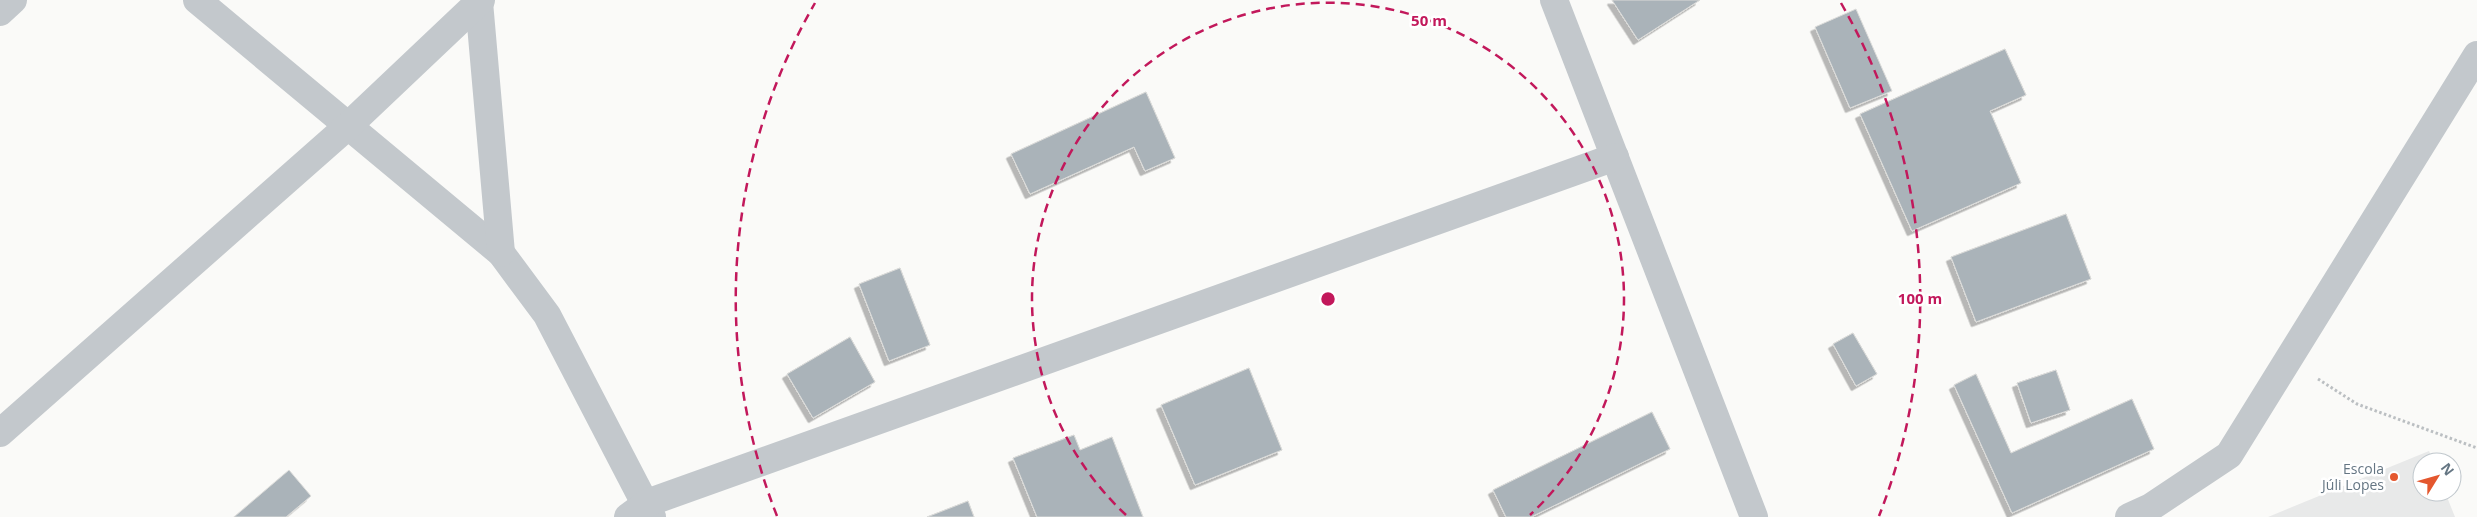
<svg xmlns="http://www.w3.org/2000/svg" width="2477" height="517" font-family="'Open Sans',sans-serif">
<defs>
<filter id="shadow"><feDropShadow dx="-4.5" dy="4.5" stdDeviation="0" flood-color="#0004"/></filter>
</defs>
<rect width="100%" height="100%" fill="#fafaf8"/>
<polygon fill="#e8e9e9" points="2429,451 2434,462 2422,462 2422,492 2445,492 2455,517 2268,517"/>
<g fill="#aab3b9" stroke="#dcdcda" filter="url(#shadow)">
<polygon points="1612,0 1700,0 1638,40"/>
<polygon points="1612,0 1700,0 1638,40"/>
<polygon points="1856,9 1892,91 1850,108 1815,27"/>
<polygon points="2005,49 2026,95 1990,111 2021,183 1912,231 1860,114"/>
<polygon points="2005,49 2026,95 1990,111 2021,183 1912,231 1860,114"/>
<polygon points="1146,92 1175,158 1145,171 1134,147 1030,194 1011,154"/>
<polygon points="1146,92 1175,158 1145,171 1134,147 1030,194 1011,154"/>
<polygon points="2066,214 2091,279 1976,322 1951,257"/>
<polygon points="2066,214 2091,279 1976,322 1951,257"/>
<polygon points="900,268 930,345 889,361 859,284"/>
<polygon points="900,268 930,345 889,361 859,284"/>
<polygon points="1853,333 1877,374 1856,386 1833,344"/>
<polygon points="1853,333 1877,374 1856,386 1833,344"/>
<polygon points="850,337 875,382 813,418 787,374"/>
<polygon points="850,337 875,382 813,418 787,374"/>
<polygon points="1249,368 1282,450 1195,485 1161,405"/>
<polygon points="1249,368 1282,450 1195,485 1161,405"/>
<polygon points="2056,370 2070,410 2031,423 2017,383"/>
<polygon points="2056,370 2070,410 2031,423 2017,383"/>
<polygon points="1976,374 2011,453 2132,399 2154,449 2012,513 1954,385"/>
<polygon points="1976,374 2011,453 2132,399 2154,449 2012,513 1954,385"/>
<polygon points="1652,412 1670,449 1531,517 1506,517 1493,490"/>
<polygon points="1652,412 1670,449 1531,517 1506,517 1493,490"/>
<polygon points="1074,435 1080,450 1112,437 1143,517 1037,517 1013,458"/>
<polygon points="1074,435 1080,450 1112,437 1143,517 1037,517 1013,458"/>
<polygon points="289,470 311,496 286,517 234,517"/>
<polygon points="968,501 974,517 927,517"/>
<polygon points="968,501 974,517 927,517"/>
</g>
<g fill="none" stroke-linecap="round" stroke-linejoin="round">
<polyline stroke="#bbbfc2" stroke-width="3" stroke-dasharray="2.5 2.5" stroke-linecap="butt" points="2318,379 2357,404 2477,448"/>
<g stroke="#c3c8cc" stroke-width="28">
<polyline points="197,0 501,253 547,315 652,517"/>
<polyline points="1554,0 1754,517"/>
<polyline points="479,2 501,253"/>
<polyline points="0,12 13,0"/>
<polyline points="0,433 348,126 481,0"/>
<polyline points="628,517 647,503 1615,157"/>
<polyline points="2129,517 2151,507 2229,455 2477,55"/>
</g>
</g>
<g fill="none" stroke="#c2185b" stroke-width="2.5" stroke-dasharray="9 6">
<path d="M1126 515A296 296 0 1 1 1530 515"/>
<path d="M777 516A592 592 0 0 1 815 3M1841 3A592 592 0 0 1 1879 516"/>
</g>
<circle fill="#e4572e" stroke="#fff" stroke-width="2" cx="2394" cy="477" r="5"/>
<g text-anchor="middle" stroke-width="5" stroke-linejoin="round" paint-order="stroke">
<g font-size="14" fill="#657683" stroke="#fff" text-anchor="end">
<text x="2384" y="474">Escola<tspan x="2384" dy="16">Júli Lopes</tspan></text>
</g>
</g>
<circle cx="1328" cy="299" r="8" fill="#c2185b" stroke="#fff" stroke-width="2.5"/>
<g font-size="15" text-anchor="middle" font-weight="bold" fill="#c2185b" stroke="#fff" stroke-width="5" stroke-linejoin="round" paint-order="stroke">
<text x="1429" y="26">50 m</text>
<text x="1920" y="304">100 m</text>
</g>
<g transform="translate(2437 477) rotate(53)"><circle r="24" fill="#ffffff" stroke="#c1c8cd"/>
<path d="M0-4L9 19L0 12L-9 19Z" fill="#e4572e"/>
<text y="-8" font-size="14" font-weight="bold" text-anchor="middle" fill="#657683">N</text>
</g>
</svg>
